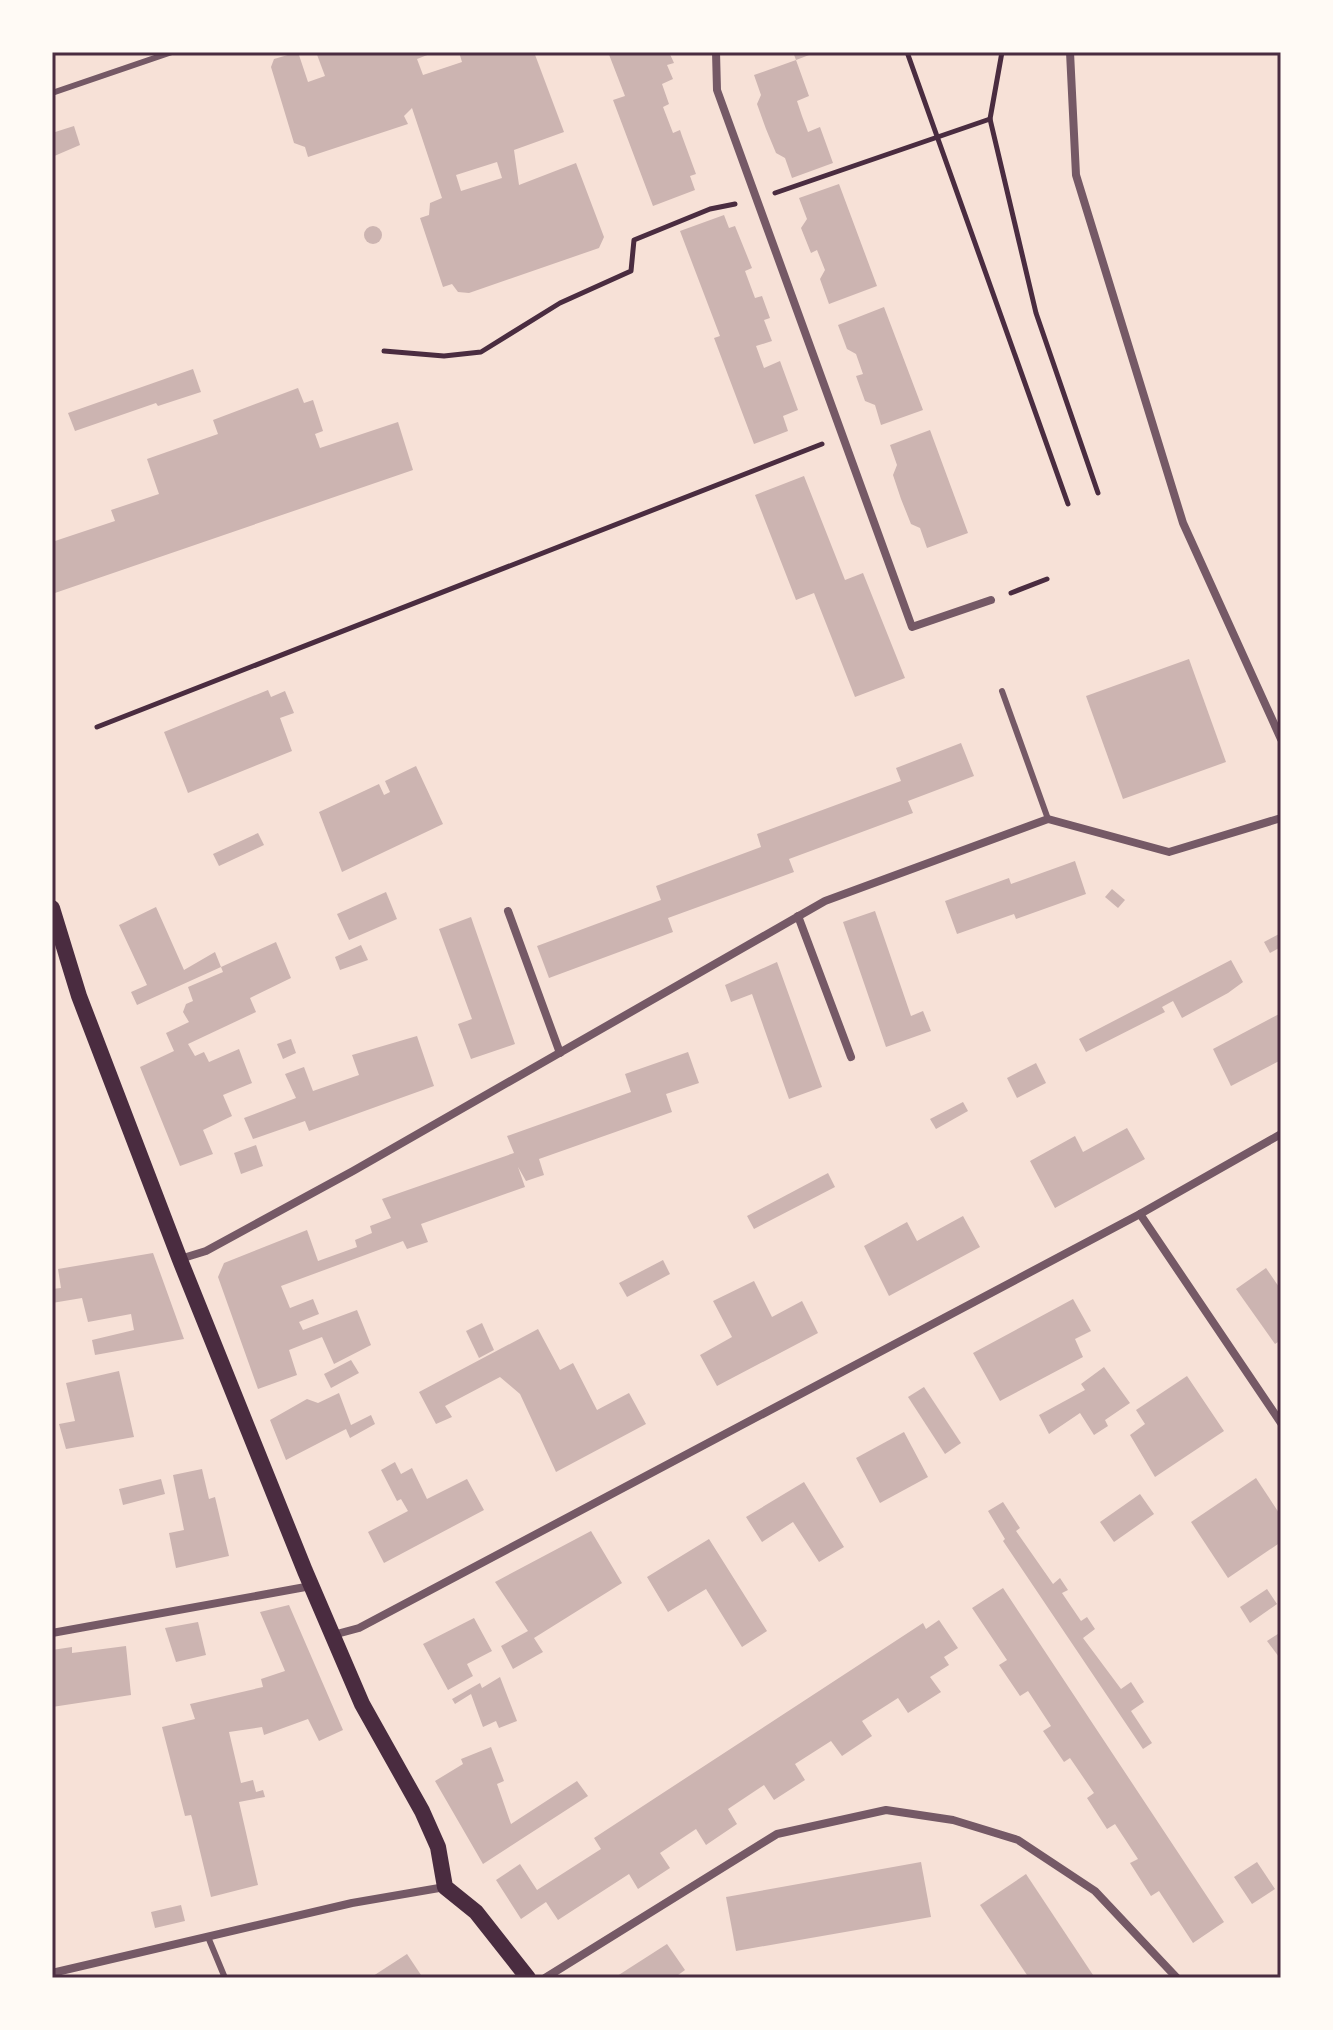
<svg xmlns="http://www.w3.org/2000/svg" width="1333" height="2030" font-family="'Golos Text',sans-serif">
<rect width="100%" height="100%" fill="#f7e1d7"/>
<g fill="#ccb4b1" fill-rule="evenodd">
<path d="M 298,52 L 308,82 L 325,76 L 316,52 L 435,52 L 417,59 L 423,75 L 462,62 L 459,52 L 534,52 L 564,132 L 514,150 L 519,185 L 576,163 L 604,237 L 599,248 L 469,293 L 458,292 L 452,284 L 443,287 L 420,218 L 429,215 L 430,203 L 442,198 L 412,108 L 404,116 L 408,124 L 308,157 L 305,147 L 294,143 L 271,67 L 274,59 ZM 497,162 L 502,178 L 461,191 L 456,175 Z"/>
<polygon points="608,52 669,52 674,63 667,65 673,79 662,84 669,104 663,107 673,133 680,130 682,136 696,174 690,176 695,190 653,206 613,100 625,96"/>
<polygon points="793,52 817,52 796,60"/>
<polygon points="796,60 809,96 797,101 802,116 808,132 820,127 833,163 792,178 785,158 776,153 766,129 757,104 761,95 754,75"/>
<polygon points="74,126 80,145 52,157 52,133"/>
<polygon points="839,184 877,286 829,304 820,279 825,270 817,250 811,253 801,228 807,219 799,198"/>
<polygon points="724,215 729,228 735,226 752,268 745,271 755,298 762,296 770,318 764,320 772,341 756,346 764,368 780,361 798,410 783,416 788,431 754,444 714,338 720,336 680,231"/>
<circle cx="373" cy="235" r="9"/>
<polygon points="884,307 923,410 881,425 875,405 865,401 856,376 863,374 856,354 847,349 838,325"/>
<polygon points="193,369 201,392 158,406 156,403 75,431 68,413"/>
<polygon points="298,388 304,403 313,400 323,431 315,434 320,448 398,422 413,470 52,594 52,542 115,521 111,510 159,494 147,459 218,434 213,420"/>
<polygon points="930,430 968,533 927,548 920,528 911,524 901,499 893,475 897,465 890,445"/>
<polygon points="804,476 845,580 863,573 905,678 855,697 814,593 796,600 755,495"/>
<polygon points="1189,659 1226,762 1123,799 1086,696"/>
<polygon points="268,690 271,697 285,691 294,713 280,718 292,751 188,793 164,732"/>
<polygon points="961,743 974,776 908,801 913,813 789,859 794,872 668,918 673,932 549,978 537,946 661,900 656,886 761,847 757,834 901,781 896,768"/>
<polygon points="416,766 443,824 342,872 319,812 379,784 384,795 390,792 385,781"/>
<polygon points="258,833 264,845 219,866 213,854"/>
<polygon points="1075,861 1086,894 1016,919 1014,914 957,934 945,901 1009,878 1011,884"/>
<polygon points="1112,889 1125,900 1118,908 1105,897"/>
<polygon points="386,892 397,919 349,940 337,914"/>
<polygon points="156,907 184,970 215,952 221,967 276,942 291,978 250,998 256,1012 188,1044 195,1056 204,1052 209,1062 239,1049 252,1083 223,1095 232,1116 203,1130 213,1154 180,1166 140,1067 174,1051 166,1033 189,1022 183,1012 186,1004 193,1001 188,987 223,972 221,967 137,1005 131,992 147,985 119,925"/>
<polygon points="875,911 911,1016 923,1011 931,1031 886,1047 843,922"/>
<polygon points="471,917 515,1044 471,1059 458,1024 472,1019 439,929"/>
<polygon points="1281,933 1281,947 1270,953 1264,942"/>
<polygon points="361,945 368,960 340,970 335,957"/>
<polygon points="1231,960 1243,982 1228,993 1182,1018 1173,1001 1162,1007 1165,1012 1086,1052 1079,1039"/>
<polygon points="777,962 822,1087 789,1099 752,994 731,1002 725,985"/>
<polygon points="1281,1013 1281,1060 1231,1086 1213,1049"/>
<polygon points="417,1036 434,1086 309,1131 305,1121 253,1139 244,1118 296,1098 285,1074 304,1067 313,1091 359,1075 352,1055"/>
<polygon points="291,1039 296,1053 283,1059 277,1044"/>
<polygon points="688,1052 699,1083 666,1094 672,1112 539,1159 544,1175 526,1181 518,1167 525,1187 421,1224 428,1242 407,1249 403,1241 281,1286 290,1308 313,1299 319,1314 299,1322 303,1330 357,1310 371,1345 334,1364 322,1337 289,1350 297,1375 258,1389 218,1277 224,1263 307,1230 318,1261 357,1247 355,1240 372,1233 370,1226 391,1218 382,1199 514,1153 507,1136 631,1092 625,1074"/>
<polygon points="1036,1063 1046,1083 1017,1098 1007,1078"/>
<polygon points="963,1102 968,1111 936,1129 930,1119"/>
<polygon points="1127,1128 1145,1159 1055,1208 1030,1161 1075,1136 1083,1152"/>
<polygon points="256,1145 263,1166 241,1174 234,1153"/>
<polygon points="828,1173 835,1187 754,1229 747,1216"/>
<polygon points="963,1216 980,1247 889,1296 864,1246 907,1222 917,1241"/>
<polygon points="153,1253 184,1339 95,1355 92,1340 134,1330 131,1314 88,1322 82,1298 52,1303 52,1289 61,1288 58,1269"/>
<polygon points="663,1260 670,1274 627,1297 619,1283"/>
<polygon points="1266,1268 1281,1290 1281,1340 1275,1344 1236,1289"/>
<polygon points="754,1281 772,1317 802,1301 818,1333 717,1386 700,1355 732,1337 713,1301"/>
<polygon points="1073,1299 1091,1331 1075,1339 1083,1357 1000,1401 973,1353"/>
<polygon points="482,1323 494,1350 479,1358 466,1331"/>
<polygon points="538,1329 560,1370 573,1363 597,1410 629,1393 646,1424 556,1472 520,1394 500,1377 445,1406 452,1417 436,1424 419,1392"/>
<polygon points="351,1360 359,1373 331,1388 324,1374"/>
<polygon points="1104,1367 1130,1403 1105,1420 1108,1426 1094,1435 1080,1413 1049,1434 1039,1415 1085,1390 1081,1384"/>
<polygon points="119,1371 134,1437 66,1449 59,1424 75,1421 66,1383"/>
<polygon points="1187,1376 1224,1431 1155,1477 1130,1435 1145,1424 1136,1410"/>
<polygon points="924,1387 961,1443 945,1454 908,1397"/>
<polygon points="339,1393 351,1425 371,1415 375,1424 350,1438 346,1429 286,1460 270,1420 307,1399 318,1403"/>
<polygon points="904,1432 928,1477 880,1503 856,1458"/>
<polygon points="395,1462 401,1474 412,1468 427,1499 467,1479 484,1510 384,1563 368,1532 408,1511 401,1499 397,1501 381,1470"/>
<polygon points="202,1469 209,1499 215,1497 229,1556 176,1568 169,1533 184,1530 173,1475"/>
<polygon points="1256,1478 1281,1516 1281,1542 1228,1578 1191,1522"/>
<polygon points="161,1479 165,1494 123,1505 119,1489"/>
<polygon points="804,1482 844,1547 819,1562 793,1522 762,1542 746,1517"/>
<polygon points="1140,1494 1154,1514 1114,1542 1100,1522"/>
<polygon points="1003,1502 1020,1528 1016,1531 1053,1584 1060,1578 1068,1590 1062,1593 1081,1621 1087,1617 1095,1629 1083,1638 1121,1689 1131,1682 1144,1702 1131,1711 1152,1743 1143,1749 1003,1541 1005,1539 988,1511"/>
<polygon points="591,1531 622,1583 534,1638 543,1652 513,1669 501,1646 528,1631 495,1582"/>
<polygon points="709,1539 767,1631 742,1647 706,1589 668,1612 647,1577"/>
<polygon points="1003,1588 1224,1922 1193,1943 1159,1891 1151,1896 1130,1863 1138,1859 1115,1824 1107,1829 1087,1798 1094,1793 1070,1758 1064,1762 1043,1731 1051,1726 1028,1691 1020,1696 999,1665 1007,1660 972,1608"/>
<polygon points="1267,1589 1277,1604 1250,1623 1240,1607"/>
<polygon points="289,1605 343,1730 319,1741 308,1719 264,1735 262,1727 229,1732 241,1783 253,1780 256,1792 263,1790 265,1797 239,1802 258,1885 211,1897 192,1818 191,1815 185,1816 162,1727 195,1719 190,1704 263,1687 261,1679 285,1671 260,1612"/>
<polygon points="474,1618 492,1651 467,1664 473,1676 448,1690 423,1644"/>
<polygon points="939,1620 958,1648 944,1657 949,1665 930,1677 941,1692 908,1713 898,1698 862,1721 872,1736 842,1756 831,1741 795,1764 805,1780 774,1800 764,1785 728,1809 737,1824 706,1845 696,1829 660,1853 670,1868 638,1889 629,1874 558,1920 546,1902 521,1919 496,1880 520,1864 537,1890 601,1849 594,1838 923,1623 926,1629"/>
<polygon points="198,1622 206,1655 176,1662 165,1628"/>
<polygon points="1281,1632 1281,1655 1279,1657 1267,1641"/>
<polygon points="126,1646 131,1695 52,1707 52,1650 72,1647 72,1653"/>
<polygon points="500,1677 517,1721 499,1728 496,1721 483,1727 471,1694 455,1704 452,1699 480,1683 482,1688"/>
<polygon points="491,1747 504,1781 497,1784 511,1824 577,1781 588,1796 483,1864 435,1781 463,1764 461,1759"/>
<polygon points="921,1862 931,1917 736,1951 726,1897"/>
<polygon points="1257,1862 1275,1889 1252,1904 1234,1877"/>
<polygon points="1026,1874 1095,1978 1029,1978 980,1905"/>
<polygon points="181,1905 185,1921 155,1928 151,1912"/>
<polygon points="667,1944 685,1970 674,1978 614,1978"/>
<polygon points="407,1954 423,1978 370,1978"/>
</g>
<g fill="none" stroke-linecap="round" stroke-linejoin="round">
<g stroke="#4a2c40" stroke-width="5">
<polyline points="907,52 1068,504"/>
<polyline points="1002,52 990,119 1036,313 1098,493"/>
<polyline points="775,193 990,119"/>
<polyline points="384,351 444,356 481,352 560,303 631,271 634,240 710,209 735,204"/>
<polyline points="1011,593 1047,579"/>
<polyline points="97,727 822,444"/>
</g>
<g stroke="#755966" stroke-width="6">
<polyline points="52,93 172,52"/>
<polyline points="1002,691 1048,819"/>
<polyline points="208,1937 225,1978"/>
</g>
<g stroke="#755966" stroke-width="8">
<polyline points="716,52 717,90 912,627 991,600"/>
<polyline points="1070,52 1076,175 1183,523 1281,739"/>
<polyline points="508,911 560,1053"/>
<polyline points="798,916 851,1057"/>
<polyline points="1140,1214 1281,1423"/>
<polyline points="180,1259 206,1251 353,1171 825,901 1048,819 1169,852 1281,818"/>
<polyline points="52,1633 311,1586"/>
<polyline points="333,1635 359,1628 1140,1214 1281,1134"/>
<polyline points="52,1973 352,1903 445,1887"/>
<polyline points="545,1978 777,1834 886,1810 953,1820 1018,1840 1095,1891 1177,1978"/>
</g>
<polyline stroke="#4a2c40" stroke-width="16" points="52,908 79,996 180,1260 305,1571 362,1704 422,1811 438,1847 445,1887 476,1912 528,1978"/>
</g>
<rect width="1333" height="2030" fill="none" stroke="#fffaf5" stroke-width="108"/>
<rect x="54" y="54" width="1225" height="1922" fill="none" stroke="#4a2c40" stroke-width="3"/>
</svg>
